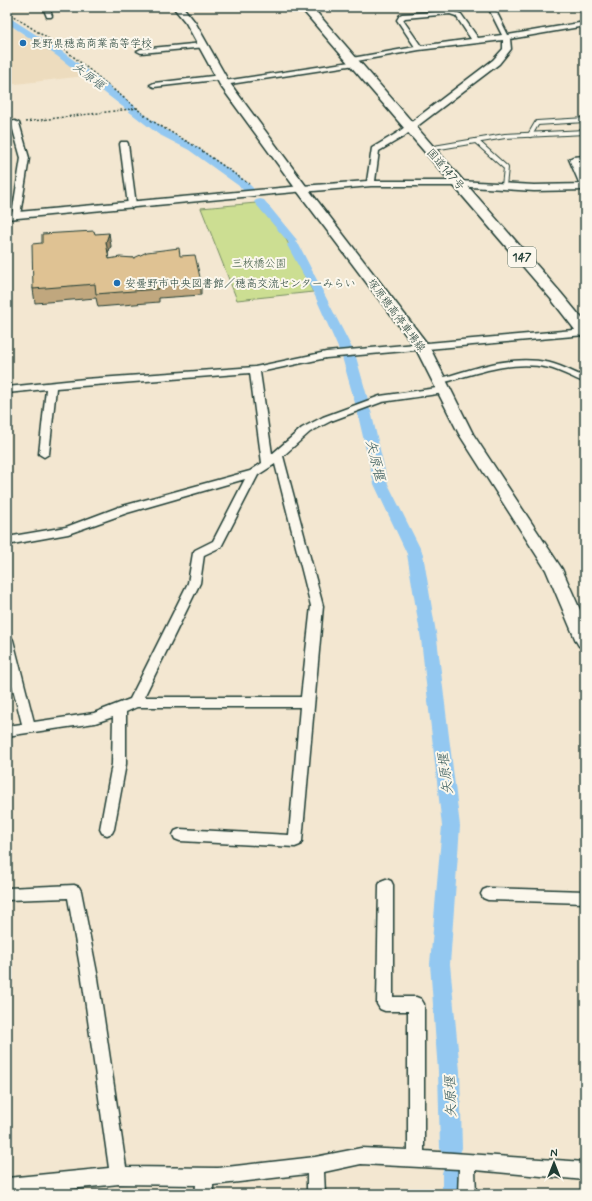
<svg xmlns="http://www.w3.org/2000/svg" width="592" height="1201" font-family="Mynerve,'Klee One',sans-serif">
<rect width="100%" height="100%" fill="#f3e7d1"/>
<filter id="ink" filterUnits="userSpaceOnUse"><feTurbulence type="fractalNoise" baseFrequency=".025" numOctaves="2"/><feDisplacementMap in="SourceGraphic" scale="8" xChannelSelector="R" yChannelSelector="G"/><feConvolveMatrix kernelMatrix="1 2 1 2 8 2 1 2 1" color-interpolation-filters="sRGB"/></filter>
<g filter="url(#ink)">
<polygon fill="#eddcbe" points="7,22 20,32 57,54 85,76 7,85"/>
<polygon fill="#ccde92" stroke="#768e63" points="256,203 285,237 313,292 237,300 201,208"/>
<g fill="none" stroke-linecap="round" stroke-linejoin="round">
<g fill="#93c8f1" fill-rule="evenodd">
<polygon points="7,16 63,52 135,106 136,108 166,130 194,145 247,182 255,190 253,192 245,192 239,186 189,150 158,134 57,56 7,23"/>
<polygon points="260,199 264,200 297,240 295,242 299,245 353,350 349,353 354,354 356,357 369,403 367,406 362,407 357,406 355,403 342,357 346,354 341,353 339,350 315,296 287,245 289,243 254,202 256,200"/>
<polygon points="364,407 369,408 371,411 388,484 423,554 437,639 460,826 450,964 460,1071 462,1148 459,1156 451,1159 443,1156 440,1148 438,1071 430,964 442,826 421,639 407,554 374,484 357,411 359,408"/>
<polygon points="453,1162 461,1165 464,1173 464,1194 442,1194 442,1173 445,1165"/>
</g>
<g stroke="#1f3d34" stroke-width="6">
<g id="service-far1">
<polyline points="530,135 537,123 585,120"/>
<polyline points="476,141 506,168 504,186"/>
<polyline points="428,149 505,136 585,132"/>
</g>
</g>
<g stroke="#1f3d34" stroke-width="8">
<path id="service" d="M 440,381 C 475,371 511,357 548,365 C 561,368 573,375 585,380"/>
</g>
<g stroke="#1f3d34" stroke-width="3">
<g id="minor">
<polygon points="43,7 49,7 52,16 51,17 47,17"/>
<path d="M 488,7 L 494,7 L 508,35 L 585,22 L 585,26 L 510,39 L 511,49 L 499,64 L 403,137 L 379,151 L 375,181 L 458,181 L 462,184 L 461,186 L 371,186 L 302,192 L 298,189 L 302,186 L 367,181 L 372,148 L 397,133 L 493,60 L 503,49 L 503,40 L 419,50 L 357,61 L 359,63 L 355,65 L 224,85 L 220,83 L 224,81 L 350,62 L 348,60 L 352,58 L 415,47 L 397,20 L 400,15 L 402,14 L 452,11 L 461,14 L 478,38 L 502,35 ZM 450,14 L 456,16 L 471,39 L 421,46 L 403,20 L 405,18 Z"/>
<polygon points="203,43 207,45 206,47 141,53 137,51 141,49"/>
<polygon points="221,75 224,75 224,79 154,87 150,85 154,83"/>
<polygon points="15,121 19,123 29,158 20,215 16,218 12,215 21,158 12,126 7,126 7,122"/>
<polygon points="121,142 127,142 128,144 136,205 132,208 128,205 120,144"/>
<polygon points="585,156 585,160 578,161 585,177 585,190 581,187 569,159 573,157"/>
<path d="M 585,329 L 585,335 L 326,358 L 260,372 L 272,454 L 302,428 L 323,417 L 380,396 L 444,387 L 449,390 L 444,393 L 382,402 L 331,421 L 310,432 L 283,456 L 323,606 L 302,841 L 300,845 L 295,847 L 180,841 L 175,839 L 173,835 L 175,831 L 180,829 L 289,835 L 300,707 L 137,707 L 126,712 L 126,764 L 114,829 L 112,833 L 107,835 L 102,833 L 100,829 L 112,764 L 113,717 L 95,723 L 7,736 L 7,726 L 22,724 L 7,665 L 7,636 L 11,637 L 13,640 L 34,722 L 94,713 L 130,699 L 188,583 L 193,553 L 195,550 L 213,541 L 245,479 L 127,513 L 68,534 L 7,545 L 7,537 L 66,527 L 119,507 L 250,471 L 262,463 L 250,373 L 56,388 L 49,454 L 44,457 L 39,454 L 46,389 L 7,393 L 7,387 L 85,379 L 255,367 L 326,352 ZM 275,464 L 311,606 L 301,697 L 144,697 L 200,583 L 204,555 L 221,547 L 258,475 Z"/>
<polygon points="386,879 391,881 393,885 393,997 416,997 421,999 424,1004 424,1151 585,1162 585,1180 475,1170 476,1194 458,1194 459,1169 361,1164 324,1172 325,1194 307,1194 307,1174 213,1185 213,1194 195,1194 196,1185 119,1184 22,1194 7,1194 7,1178 109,1168 82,978 68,898 7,900 7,888 74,885 79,887 81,891 98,978 126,1167 218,1168 315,1157 361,1148 408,1150 408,1011 385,1011 380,1009 377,1004 379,885 381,881"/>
<polygon points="488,888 585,891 585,903 488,900 483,898 481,894 483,890"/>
</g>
</g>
<g stroke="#1f3d34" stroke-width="3">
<g id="tertiary">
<polygon points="458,181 534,185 585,184 585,190 534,191 454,186 453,184"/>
<polygon points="302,186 306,187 307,189 306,191 7,219 7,213"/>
</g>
</g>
<g stroke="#1f3d34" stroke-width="3">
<polygon id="secondary" points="173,7 183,7 195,22 229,82 306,186 429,346 473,434 562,569 585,621 585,647 579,646 576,641 546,570 459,434 415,347 298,192 220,85 186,23"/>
</g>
<g stroke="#1f3d34" stroke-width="3">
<polygon id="trunk" points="300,7 312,7 561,293 585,322 585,337 579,335 551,299"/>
</g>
<g stroke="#1f3d34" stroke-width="1.5" stroke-dasharray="2 2" stroke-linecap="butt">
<polyline points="7,12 64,49 152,121 198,148 249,184"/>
<polyline points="25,122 138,108"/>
</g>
<use href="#service-far1" stroke="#fbf7ec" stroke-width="4"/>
<use href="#service" stroke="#fbf7ec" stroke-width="5"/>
<use href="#minor" fill="#fbf7ec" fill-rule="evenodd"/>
<use href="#tertiary" fill="#fbf7ec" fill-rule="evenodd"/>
<use href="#secondary" fill="#fbf7ec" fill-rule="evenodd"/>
<use href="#trunk" fill="#fbf7ec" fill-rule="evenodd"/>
</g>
<polygon fill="#c0a77e" stroke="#1f3d34" points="95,234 111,246 108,253 109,259 180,256 201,282 201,295 159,298 159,302 98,307 96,298 35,303 33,289 42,243"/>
<polygon fill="#9c8867" stroke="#1f3d34" points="109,233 111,246 107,255 106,242"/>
<polygon fill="#dfc293" stroke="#1f3d34" points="94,231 95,234 109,233 106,242 109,259 120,257 134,258 147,252 179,248 180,256 195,255 201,282 158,285 158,289 96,294 95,284 33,289 32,244 42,243 42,234"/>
</g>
<g fill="#1f6fb2" stroke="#fbf7ec" stroke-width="1.5">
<circle cx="23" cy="43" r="4"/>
<circle cx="117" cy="283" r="4"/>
</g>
<g text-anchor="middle" stroke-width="4" stroke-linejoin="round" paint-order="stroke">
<g font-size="11" fill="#1f3d34" stroke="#fbf7ec" text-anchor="start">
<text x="31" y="47">長野県穂高商業高等学校</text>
<text x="125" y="287">安曇野市中央図書館／穂高交流センターみらい</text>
</g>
<g font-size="11" fill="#1f3d34" stroke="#fbf7ec">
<text transform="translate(446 169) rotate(49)" y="4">国道147号</text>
<text transform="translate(397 315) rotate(53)" y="4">塚原穂高停車場線</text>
</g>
<g font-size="11" fill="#425d47" stroke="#fbf7ec">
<text x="259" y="267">三枚橋公園</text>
</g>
<g font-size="12" font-style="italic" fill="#36595a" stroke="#fbf7ec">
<text transform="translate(89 76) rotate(38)" y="4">矢原堰</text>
</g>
<rect fill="#fbf7ec" stroke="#61756b" stroke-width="1" x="508" y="247" width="28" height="20" rx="3"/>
<g font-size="12" font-weight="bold" fill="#1f3d34">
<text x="522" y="261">147</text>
</g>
<g font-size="14" font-style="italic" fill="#36595a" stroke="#fbf7ec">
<text transform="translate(376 460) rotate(76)" y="5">矢原堰</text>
<text transform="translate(445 774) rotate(-97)" y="5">矢原堰</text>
<text transform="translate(450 1097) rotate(-92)" y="5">矢原堰</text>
</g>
</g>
<rect width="592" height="1201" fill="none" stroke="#fbf7ec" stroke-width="24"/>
<rect x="12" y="12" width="568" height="1177" fill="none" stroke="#1f3d34" stroke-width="1.5" filter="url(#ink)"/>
<g transform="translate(554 1163)" stroke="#fbf7ec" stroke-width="3" paint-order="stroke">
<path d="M0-3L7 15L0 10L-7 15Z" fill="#1f3d34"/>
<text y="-6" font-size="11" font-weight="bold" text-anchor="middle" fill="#1f3d34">N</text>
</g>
</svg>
